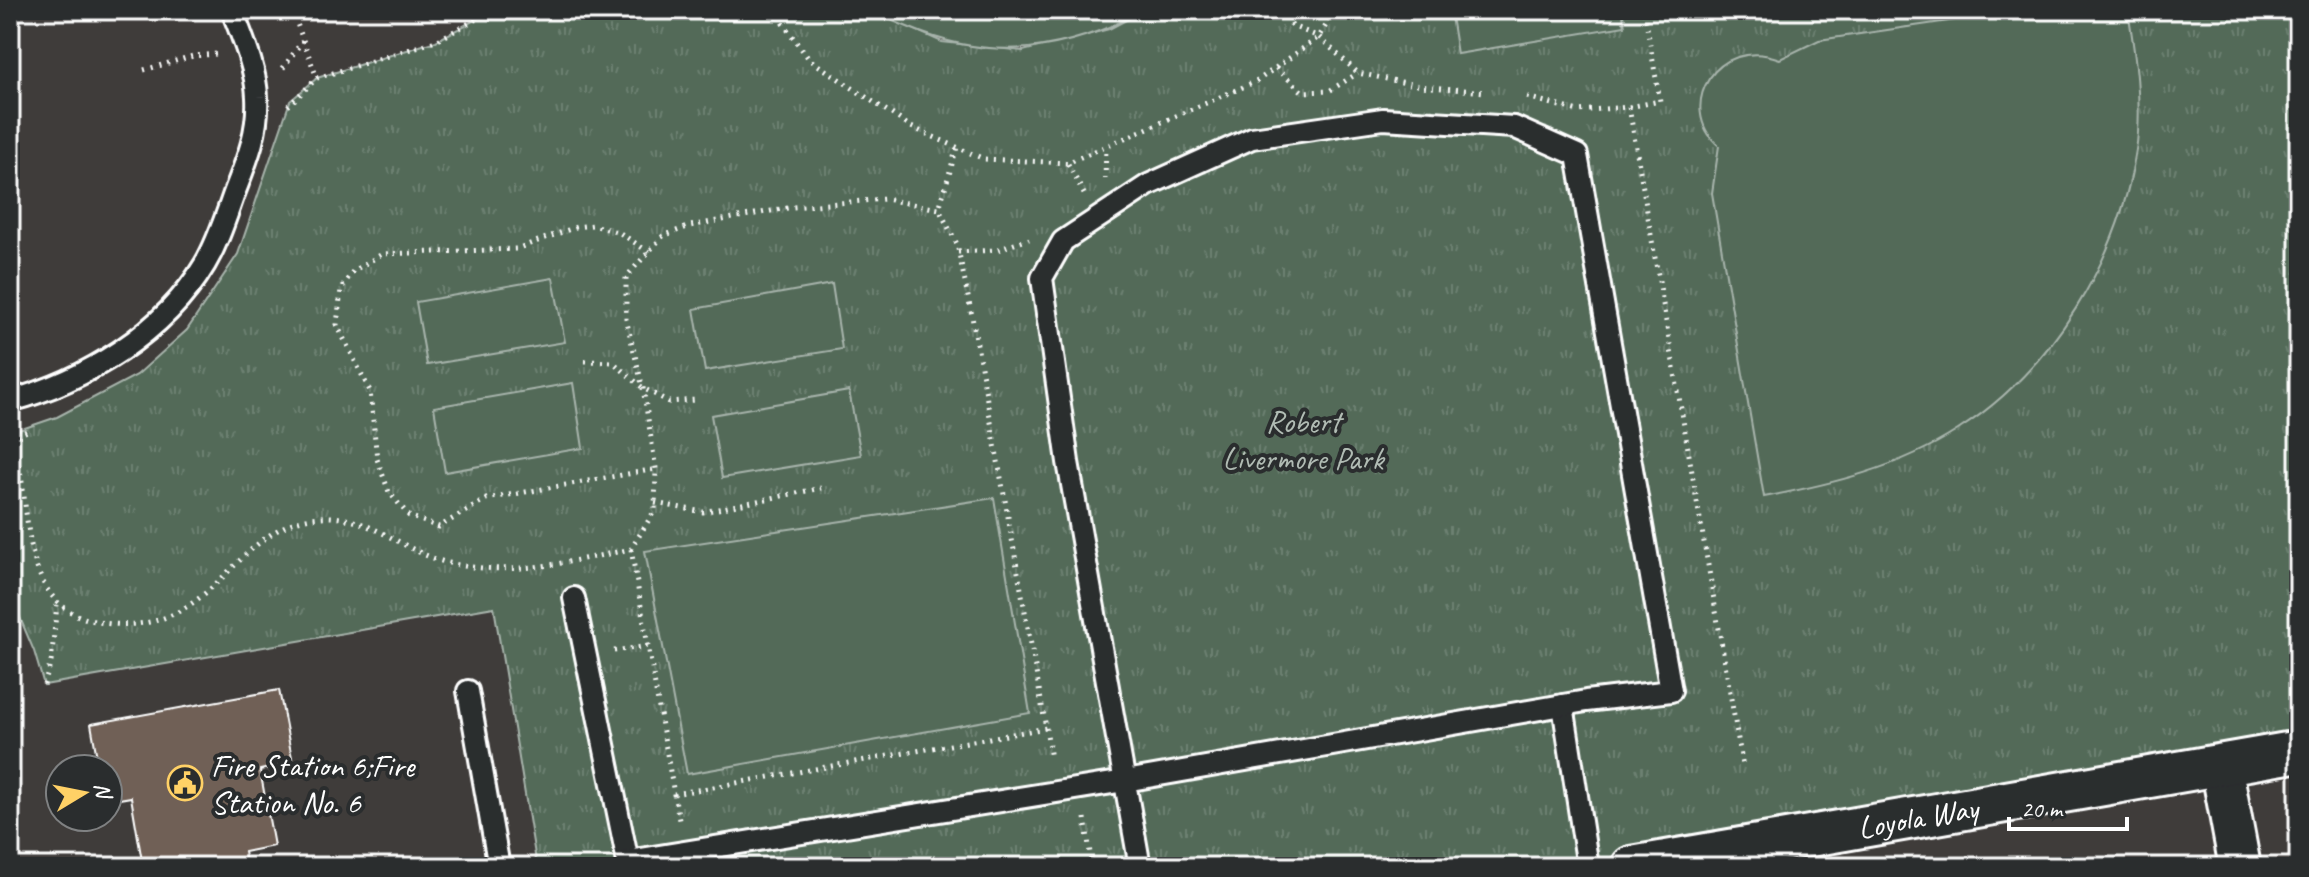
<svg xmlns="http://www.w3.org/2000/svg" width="2309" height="877" font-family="Caveat,sans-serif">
<defs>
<pattern id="park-tufts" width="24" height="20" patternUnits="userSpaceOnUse" patternTransform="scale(2)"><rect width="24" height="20" fill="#526a58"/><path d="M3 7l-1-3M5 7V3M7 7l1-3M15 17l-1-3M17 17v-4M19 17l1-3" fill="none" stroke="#6c8071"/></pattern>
</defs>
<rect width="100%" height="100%" fill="#3f3c3a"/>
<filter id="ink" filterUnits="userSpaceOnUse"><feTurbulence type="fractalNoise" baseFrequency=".0125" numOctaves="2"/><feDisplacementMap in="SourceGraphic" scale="16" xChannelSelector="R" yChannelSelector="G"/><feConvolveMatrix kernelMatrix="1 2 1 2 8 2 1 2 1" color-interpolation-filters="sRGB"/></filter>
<g filter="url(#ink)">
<polygon fill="url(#park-tufts)" stroke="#a8b4ac" stroke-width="2" points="493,10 871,10 942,42 1023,51 1109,29 1145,10 2299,10 2299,751 1632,867 537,867 494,607 44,685 34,651 10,594 10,433 57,417 137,375 187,330 238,254 290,101 317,78 436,41"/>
<g fill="#526a58" stroke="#a8b4ac" stroke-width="2">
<path d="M 871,10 L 1145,10 C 1066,52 993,63 910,28 C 897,22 882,18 871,10 Z"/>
<polygon points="1450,10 1622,10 1625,26 1457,54"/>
<path d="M 2024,10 L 2128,10 C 2135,54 2143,106 2136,150 C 2119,259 2052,370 1958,430 C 1900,468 1831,484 1764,497 L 1712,193 L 1719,146 C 1674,107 1717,35 1780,59 L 1819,40 Z"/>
<polygon points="553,278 565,342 427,365 416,302"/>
<polygon points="832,284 842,349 705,371 694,309"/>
<polygon points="573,383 583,448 445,472 434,407"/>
<polygon points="849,391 861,455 722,478 711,415"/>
<polygon points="994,498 1030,713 687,774 645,551"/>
</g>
<polygon fill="#6f6056" stroke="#fff" stroke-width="2" points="279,690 293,763 260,770 274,846 244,852 247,867 143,867 131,797 108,801 108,769 99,769 91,724"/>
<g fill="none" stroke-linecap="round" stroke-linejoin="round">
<g stroke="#fff" stroke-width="26">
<g id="lane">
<path d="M 10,401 C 85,381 164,333 205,264 C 218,242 226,216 235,191 C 247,160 259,131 257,97 C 256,68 242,37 232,10"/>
<polyline points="574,598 629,867"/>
<polyline points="468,691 499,867"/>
<polyline points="1563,705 1588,867"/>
<polyline points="628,861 1125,781 1586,701 1671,691 1577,155 1514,127 1383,119 1252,138 1148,185 1063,241 1042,278 1068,462 1140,867"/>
</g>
</g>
<g stroke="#fff" stroke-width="46">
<g id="street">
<polyline points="2221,765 2240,867"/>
<path id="s1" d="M 1632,867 L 2299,751"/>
</g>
</g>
<g stroke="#fff" stroke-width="5" stroke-dasharray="2 6" stroke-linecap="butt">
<polyline points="292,10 317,78"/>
<polyline points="773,10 809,59 911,127 984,159 1067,163 1257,81 1319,37 1335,10"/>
<polyline points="1283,10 1292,26 1319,37 1358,73 1420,86 1485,92"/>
<polyline points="283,68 303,40"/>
<polyline points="1276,68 1303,92 1329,91 1358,73"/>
<polyline points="144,70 193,56 216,54"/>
<polyline points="1527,97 1578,111 1629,107 1743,768"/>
<polyline points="288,106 317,78 436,41 493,10"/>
<polyline points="1629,107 1660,101 1644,10"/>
<polyline points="1068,164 1084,194"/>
<polyline points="1105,179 1106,148"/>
<polyline points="649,252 620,233 593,225 576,227 516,249 382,254 353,271 341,289 337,325 370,391 377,459 389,492 409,516 439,527 486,499 656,469"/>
<polyline points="958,252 997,250 1029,239"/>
<polyline points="585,361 613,362 643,388 669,402 696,400"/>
<polyline points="10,439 31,429"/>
<path d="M 10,452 L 19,465 C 33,533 21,616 113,624 C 219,633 234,522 321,517 C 368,514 403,551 445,562 C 508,578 569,562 631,549 L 655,510 L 656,469 L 643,388 L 626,319 L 626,277 L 663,236 L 690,226 L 793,207 L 885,199 L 939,209 L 957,147"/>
<polyline points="655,503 703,512 821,488"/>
<polyline points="631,549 674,794 1046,728 971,311 957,244 939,209"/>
<polyline points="614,651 649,646"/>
<polyline points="44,685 51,662 57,605"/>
<polyline points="1046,728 1051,759"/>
<polyline points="674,794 680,825"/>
<polyline points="1085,818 1092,867"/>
</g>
<use href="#lane" stroke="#2a2d2e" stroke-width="20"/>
<use href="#street" stroke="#2a2d2e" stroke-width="40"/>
</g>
</g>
<defs>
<g id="civic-ring" transform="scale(1.8)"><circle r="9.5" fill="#2a2d2e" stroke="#ffd166" stroke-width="1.5"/><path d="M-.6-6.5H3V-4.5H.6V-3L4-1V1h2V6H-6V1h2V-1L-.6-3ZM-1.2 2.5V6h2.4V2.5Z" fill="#ffd166"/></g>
</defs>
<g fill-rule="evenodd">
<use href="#civic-ring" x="185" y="783"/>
</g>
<g text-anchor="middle" stroke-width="8" stroke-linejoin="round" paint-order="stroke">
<g font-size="32" fill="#b1bcb4" stroke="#2a2d2e">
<text x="1303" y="432">Robert<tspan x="1303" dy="37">Livermore Park</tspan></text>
</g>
<g font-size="32" fill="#fff" stroke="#2a2d2e" text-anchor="start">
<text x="211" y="776">Fire Station 6;Fire<tspan x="211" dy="37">Station No. 6</tspan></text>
</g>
<g font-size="32" fill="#fff" stroke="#2a2d2e">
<text dy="11" stroke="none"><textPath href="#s1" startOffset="290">Loyola Way</textPath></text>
</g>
</g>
<rect width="2309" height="877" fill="none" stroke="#2a2d2e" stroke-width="40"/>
<rect x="20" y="20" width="2269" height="837" fill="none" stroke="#fff" stroke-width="3" filter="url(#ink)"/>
<g transform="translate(84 793) rotate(80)"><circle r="38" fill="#2a2d2e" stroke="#7f8182" stroke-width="2"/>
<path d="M0-6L14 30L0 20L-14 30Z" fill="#ffd166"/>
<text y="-12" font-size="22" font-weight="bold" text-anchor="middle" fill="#ffffff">N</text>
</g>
<path d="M2009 817v12h118v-12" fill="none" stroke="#ffffff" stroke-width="4"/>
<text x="2021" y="817" font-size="24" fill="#ffffff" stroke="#2a2d2e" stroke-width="6" paint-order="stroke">20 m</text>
</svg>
